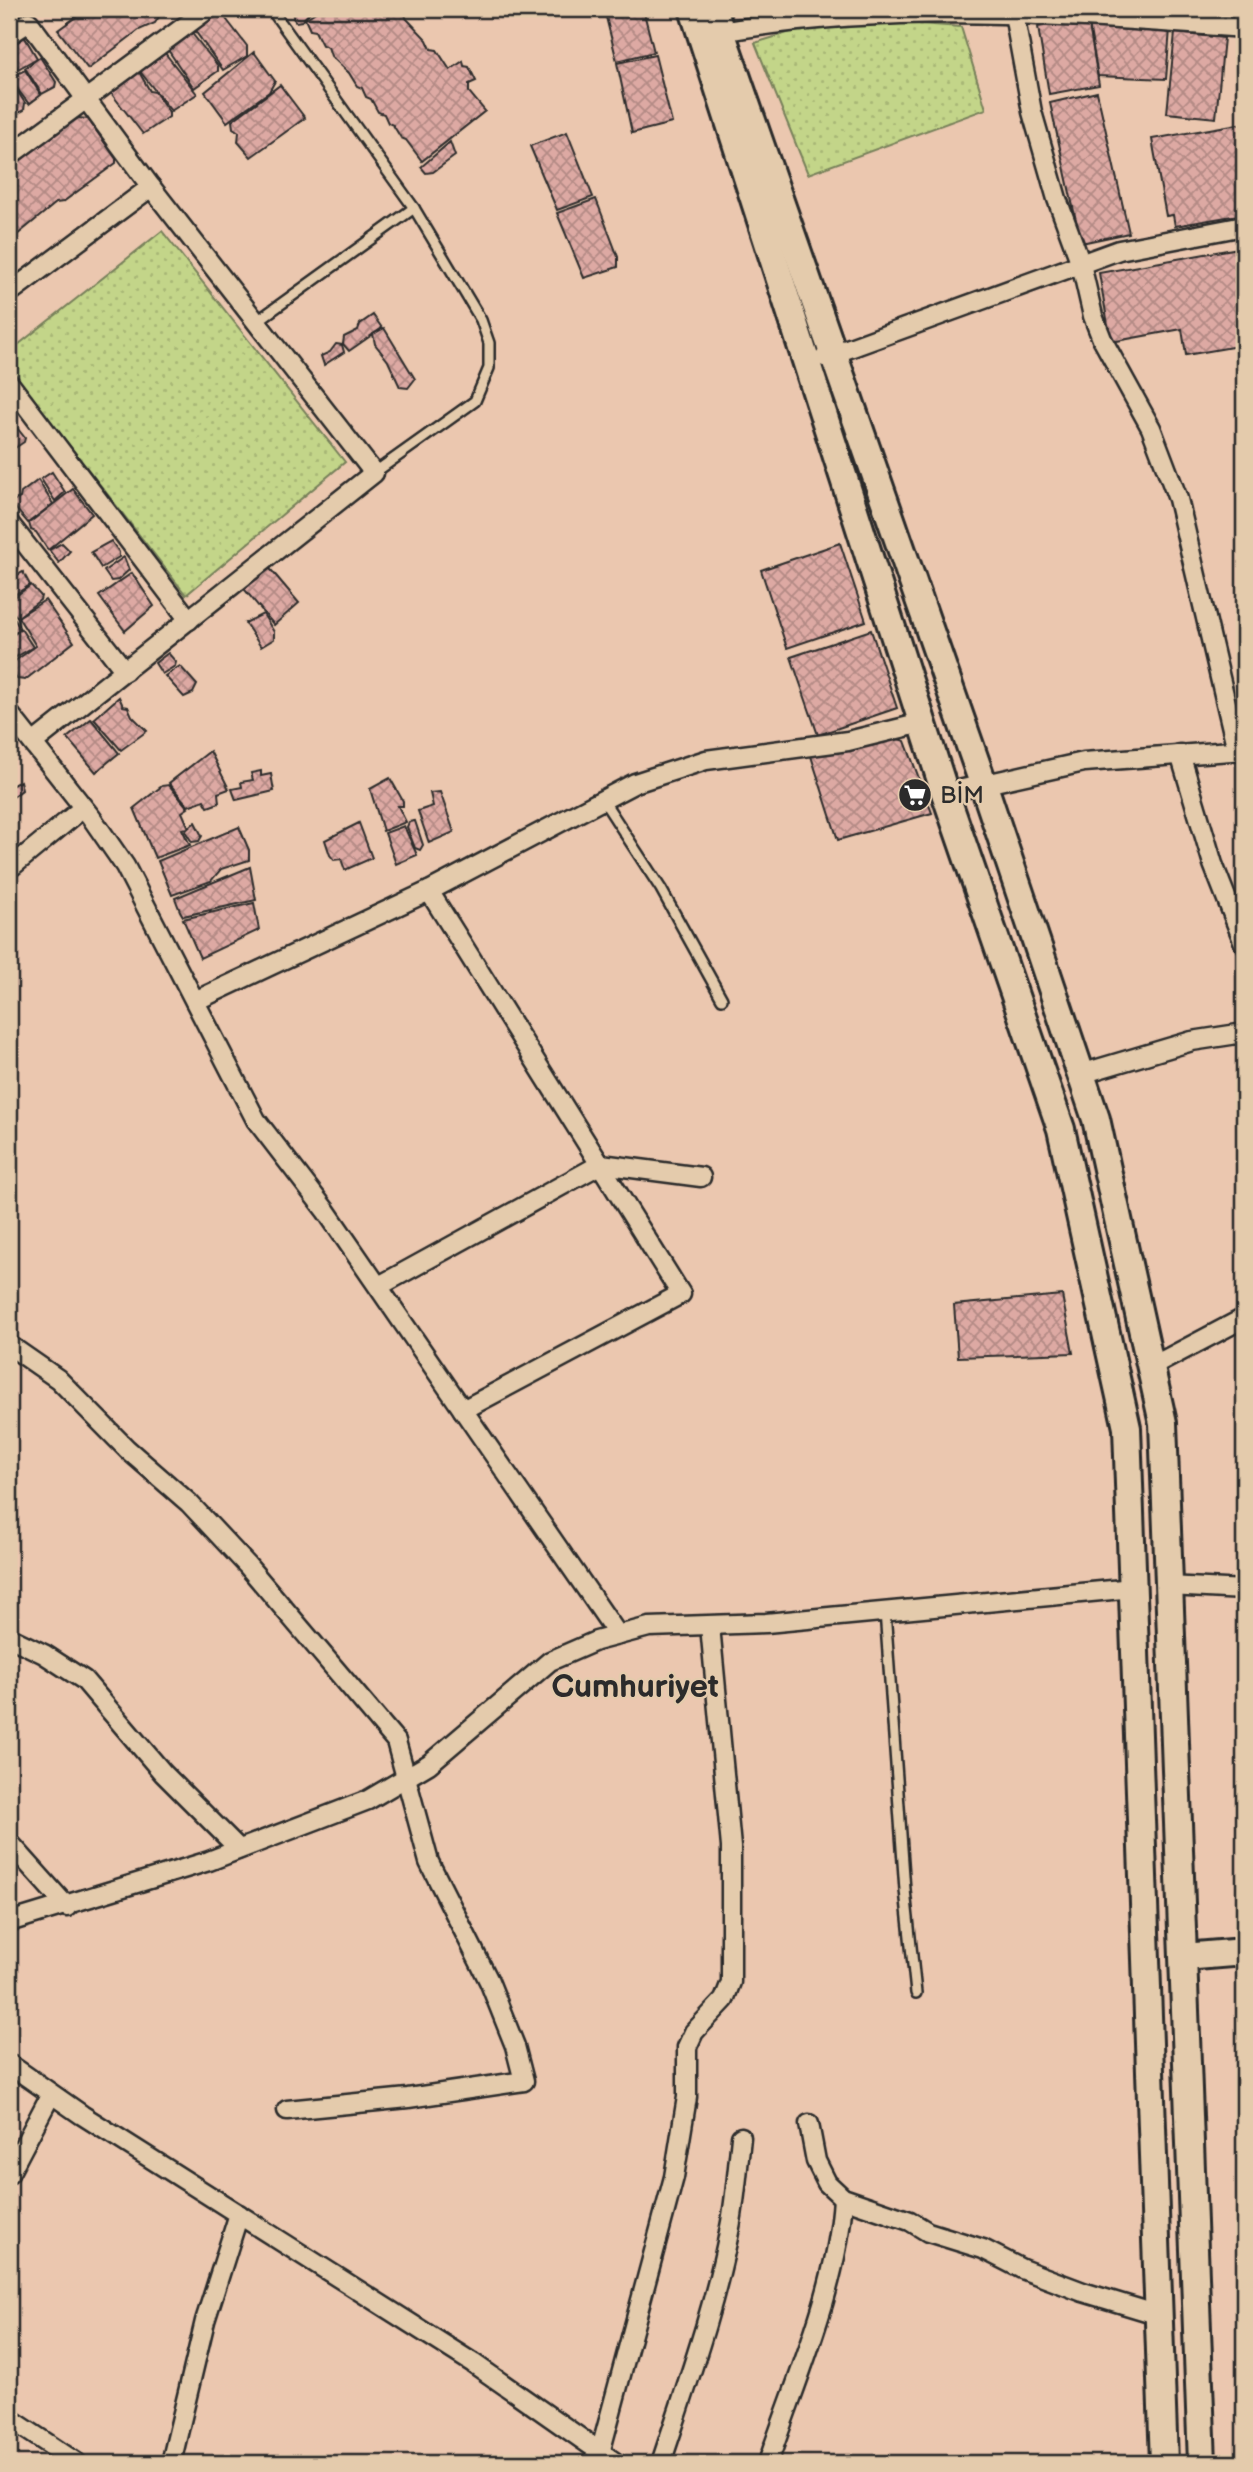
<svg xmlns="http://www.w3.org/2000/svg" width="1253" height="2472" font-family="'Balsamiq Sans',sans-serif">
<defs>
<pattern id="park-dots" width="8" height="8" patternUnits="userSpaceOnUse" patternTransform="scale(1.75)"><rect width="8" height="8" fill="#c3d589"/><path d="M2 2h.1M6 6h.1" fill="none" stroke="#a8b776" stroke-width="1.8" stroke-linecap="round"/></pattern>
<pattern id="building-cross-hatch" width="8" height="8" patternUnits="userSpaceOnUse" patternTransform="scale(1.75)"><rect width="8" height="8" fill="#dda9a3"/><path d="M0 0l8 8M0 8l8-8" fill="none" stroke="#b38a85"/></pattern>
</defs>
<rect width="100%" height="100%" fill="#ebc7af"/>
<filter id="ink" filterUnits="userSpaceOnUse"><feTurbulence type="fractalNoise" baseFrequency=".0143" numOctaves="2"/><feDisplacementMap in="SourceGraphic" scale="14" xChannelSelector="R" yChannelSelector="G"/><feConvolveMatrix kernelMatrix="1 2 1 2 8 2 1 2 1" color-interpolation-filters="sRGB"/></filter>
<g filter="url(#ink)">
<g fill="url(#park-dots)" stroke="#77805a" stroke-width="2">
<polygon points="836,18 961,27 986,109 808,174 755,43"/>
<polygon points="162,231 345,462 186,595 9,368 9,352"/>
</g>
<g fill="url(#building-cross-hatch)" stroke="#2b2b2b" stroke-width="2">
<polygon points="87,9 156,9 160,15 155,23 139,30 88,69 58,30"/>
<polygon points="313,9 302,21 296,22 293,18 294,11"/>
<polygon points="320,9 413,9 405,13 406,18 427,40 431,49 437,50 450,70 463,61 464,66 469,67 476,81 469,84 469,92 485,111 422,161 406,140 401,138 393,125 388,123 384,114 378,112 371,99 366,97 362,88 357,86 349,73 331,56 328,47 322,45 315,31 310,30 305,19"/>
<polygon points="604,9 643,9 654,52 617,61"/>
<polygon points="220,11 247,46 247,56 223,70 193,28"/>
<polygon points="1088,19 1099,85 1049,94 1038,27"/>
<polygon points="1089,24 1170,29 1166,79 1098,76"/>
<polygon points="21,31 37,58 18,69 9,55 9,38"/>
<polygon points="190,31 218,66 218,71 194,88 168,50"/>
<polygon points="1175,33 1224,38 1216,118 1167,113"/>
<polygon points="254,52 275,81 269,92 227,122 205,92"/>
<polygon points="165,53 197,94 171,111 139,70"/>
<polygon points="655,55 672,123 632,133 617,63"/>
<polygon points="40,57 56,82 55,87 42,94 25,68"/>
<polygon points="25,70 41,95 29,104 9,78"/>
<polygon points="139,72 150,91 155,92 169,112 169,117 143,134 111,93"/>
<polygon points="10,80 25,103 24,110 9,118"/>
<polygon points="280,85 305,118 251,157 238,142 239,132 233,128 232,121"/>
<polygon points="1097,92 1129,233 1081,243 1050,103"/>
<polygon points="78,118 88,119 116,159 116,163 63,202 56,203 17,235 10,236 9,166"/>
<polygon points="1244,123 1244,214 1175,226 1173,215 1166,216 1152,139"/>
<polygon points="567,132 593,197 557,210 530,146"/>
<polygon points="450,142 455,156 433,172 426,173 421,167"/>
<polygon points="596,199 618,257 618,267 584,278 557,213"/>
<polygon points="1244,247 1244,317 1241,317 1244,345 1186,355 1182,329 1111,342 1099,273"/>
<polygon points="373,315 382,328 349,351 343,344 344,337 358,330 360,324"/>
<polygon points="384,328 415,379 408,388 400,387 388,361 375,344 373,334"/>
<polygon points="336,344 342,345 344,352 324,365 321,356 330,352"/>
<polygon points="9,418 25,438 24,442 9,452"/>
<polygon points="52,472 65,492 55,501 41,479"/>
<polygon points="38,480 53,504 28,523 10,502 20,498 21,493"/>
<polygon points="73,489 92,514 48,550 36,532 31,530 29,523"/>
<polygon points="111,541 119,552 119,557 101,568 91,552"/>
<polygon points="62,543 70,551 59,563 49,550"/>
<polygon points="840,543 866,621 787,648 761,570"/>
<polygon points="9,555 18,568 9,579"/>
<polygon points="124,557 129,570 118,580 111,581 104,571"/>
<polygon points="266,564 299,603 274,625 240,584"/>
<polygon points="23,572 30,585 9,598 9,580"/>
<polygon points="132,573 154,606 125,631 99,596"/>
<polygon points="31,585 41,596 40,600 18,617 9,610 9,601"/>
<polygon points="45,600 74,642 25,680 17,679 11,670 12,663 36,646 18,617"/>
<polygon points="10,611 20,629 9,638 9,612"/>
<polygon points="263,614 274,632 274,639 261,647 245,623"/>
<polygon points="21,629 33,647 11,660 9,666 9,638"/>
<polygon points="871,630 897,708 818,735 791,657"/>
<polygon points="168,653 176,662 175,666 162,674 155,663"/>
<polygon points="180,666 197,685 193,693 184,697 165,676"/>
<polygon points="119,697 123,706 128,707 132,716 147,731 121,750 94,719"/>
<polygon points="91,719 119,753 96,772 67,738"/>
<polygon points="891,737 905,741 932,813 838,840 811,756"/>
<polygon points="210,751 229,789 218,793 219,803 208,807 204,800 188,806 169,783"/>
<polygon points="261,771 261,776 271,774 274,791 236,800 232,789 242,787 241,782 253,780 251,773"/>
<polygon points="390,778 403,801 403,806 398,806 406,822 383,831 370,789"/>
<polygon points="20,781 22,790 9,800 9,787"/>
<polygon points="169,785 188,808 182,812 189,828 182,829 190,845 155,858 134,808 162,786"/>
<polygon points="440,792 454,832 429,843 418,811 433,806 430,793"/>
<polygon points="415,821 423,845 420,850 415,848 407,827 409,822"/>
<polygon points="195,822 202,836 199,841 192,842 185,831"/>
<polygon points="359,823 372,858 345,870 341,859 334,860 330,855 325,840"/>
<polygon points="404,826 417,855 396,864 385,833"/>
<polygon points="239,827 249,850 249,860 221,869 211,881 172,895 158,861"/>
<polygon points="250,867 256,900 183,916 180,911 175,898"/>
<polygon points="254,903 259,930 200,958 183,919"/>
<polygon points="1062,1295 1073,1353 958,1357 954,1305"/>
</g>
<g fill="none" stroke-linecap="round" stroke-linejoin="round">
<g stroke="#2b2b2b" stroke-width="14">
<g id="lane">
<polyline points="271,9 414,208 481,320 489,343 489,368 475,401 374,473"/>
<polyline points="256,322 414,208"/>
<polyline points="603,800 661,889 722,999"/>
<polyline points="885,1611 905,1890 916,1993"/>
</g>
</g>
<g stroke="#2b2b2b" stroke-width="23">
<g id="street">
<polyline points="1013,9 1032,112 1057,199 1081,264 1093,316 1102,339 1151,428 1178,499 1237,750"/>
<path d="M 721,32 C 894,1 1070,15 1244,28"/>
<polyline points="9,35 29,22 151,187 374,473 33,743"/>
<polyline points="9,156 208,9"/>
<polyline points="9,293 151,187"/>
<polyline points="825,357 1119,250 1244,226"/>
<polyline points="9,383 189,620"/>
<polyline points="9,523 125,671"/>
<polyline points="9,713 91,817 125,866 256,1120 326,1211 618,1635"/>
<polyline points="1180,754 1213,864 1244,943"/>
<polyline points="945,793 1084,762 1244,750"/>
<polyline points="9,869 83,808"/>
<polyline points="429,891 681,1294 463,1410"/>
<polyline points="195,1001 429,891 635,783 706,760 848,741 922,723"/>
<polyline points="1081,1074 1192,1041 1244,1033"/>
<polyline points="379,1286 601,1164 701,1177"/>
<polyline points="9,1345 58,1379 127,1449 189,1503 247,1565 396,1741 429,1862 489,1981 515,2046 524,2081 408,2098 287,2110"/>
<polyline points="1151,1367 1244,1318"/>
<polyline points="1169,1586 1244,1590"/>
<polyline points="9,1637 44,1654 84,1680 163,1773 239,1849"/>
<polyline points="9,1842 67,1907"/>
<polyline points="9,1922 209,1861 368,1800 429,1764 550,1661 596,1641 649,1627 766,1623 1133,1588"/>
<polyline points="9,2064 82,2115 473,2363 616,2463"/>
<polyline points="809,2124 816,2161 827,2183 843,2198 910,2221 928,2232 983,2249 1022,2269 1083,2292 1159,2315"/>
<polyline points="9,2174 51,2094"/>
<polyline points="9,2418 77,2463"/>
<polyline points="600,2453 674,2177 687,2097 687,2047 694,2032 724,2000 731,1982 731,1847 710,1626"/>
<polyline points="171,2463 205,2321 239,2214"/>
<path d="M 661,2463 C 687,2384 716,2304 731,2222 C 736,2194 738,2165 741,2137"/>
<path d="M 768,2463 C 796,2379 838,2287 843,2198"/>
</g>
</g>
<g stroke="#2b2b2b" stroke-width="32">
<g id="secondary">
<polyline points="693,9 945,793 1061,1129 1127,1428 1164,2463"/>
<polyline points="713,9 983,783 1096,1119 1163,1423 1202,2463"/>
<polyline points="1184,1957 1244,1952"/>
</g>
</g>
<use href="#lane" stroke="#e4cbac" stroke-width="9"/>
<use href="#street" stroke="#e4cbac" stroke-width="18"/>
<use href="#secondary" stroke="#e4cbac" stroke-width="26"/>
</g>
</g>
<defs>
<g id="supermarket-disc" transform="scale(1.75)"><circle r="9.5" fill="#2b2b2b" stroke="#e4cbac"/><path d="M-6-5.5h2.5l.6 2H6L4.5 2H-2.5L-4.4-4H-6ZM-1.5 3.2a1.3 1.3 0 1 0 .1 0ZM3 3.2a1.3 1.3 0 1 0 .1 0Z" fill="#fff"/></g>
</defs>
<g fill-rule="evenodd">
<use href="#supermarket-disc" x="915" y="795"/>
</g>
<g text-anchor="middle" stroke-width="5" stroke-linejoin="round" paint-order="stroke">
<g font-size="24" fill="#2b2b2b" stroke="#e4cbac" text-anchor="start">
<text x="940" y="803">BİM</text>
</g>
<g font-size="32" font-weight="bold" fill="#2b2b2b" stroke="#e4cbac">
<text x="635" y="1697">Cumhuriyet</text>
</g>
</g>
<rect width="1253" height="2472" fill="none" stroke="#e4cbac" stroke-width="35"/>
<rect x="18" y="18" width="1218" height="2437" fill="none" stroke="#2b2b2b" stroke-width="2.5" filter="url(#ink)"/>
</svg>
